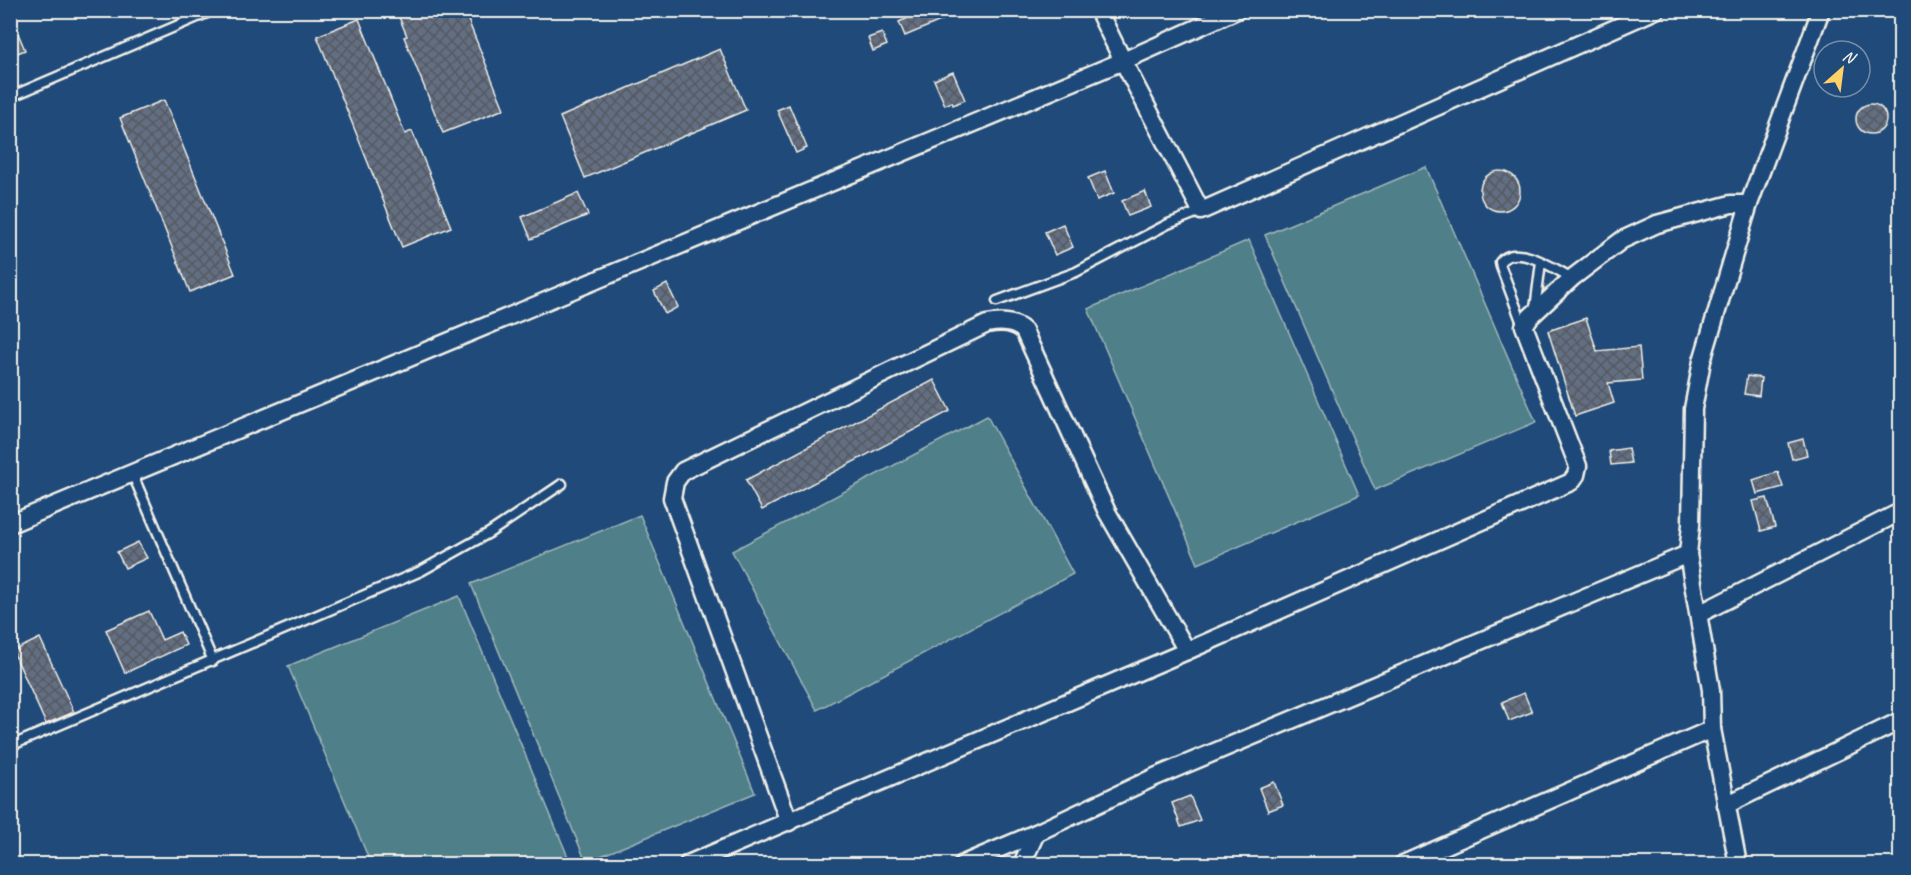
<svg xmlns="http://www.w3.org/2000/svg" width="1911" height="875" font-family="Caveat,sans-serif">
<defs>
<pattern id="building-cross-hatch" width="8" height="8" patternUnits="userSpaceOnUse" patternTransform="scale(1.5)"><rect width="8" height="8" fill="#626e81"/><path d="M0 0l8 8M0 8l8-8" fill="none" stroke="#545961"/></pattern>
</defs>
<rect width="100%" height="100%" fill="#1f4a7a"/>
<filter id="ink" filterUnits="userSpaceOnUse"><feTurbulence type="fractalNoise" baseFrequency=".0167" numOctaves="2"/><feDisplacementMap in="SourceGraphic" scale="12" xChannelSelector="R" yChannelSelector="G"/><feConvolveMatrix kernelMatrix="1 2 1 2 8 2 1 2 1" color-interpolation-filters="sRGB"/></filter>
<g filter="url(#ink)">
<g fill="#507f89" stroke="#a2b8b8" stroke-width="1.5">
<polygon points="1426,167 1536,422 1375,490 1265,235"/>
<polygon points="1249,240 1359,495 1198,564 1088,309"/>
<polygon points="987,416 1073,574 817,710 732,551"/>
<polygon points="640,515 755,793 586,862 471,584"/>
<polygon points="459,596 571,864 371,864 288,666"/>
</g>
<g fill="url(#building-cross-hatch)" stroke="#f4f1e8" stroke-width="1.5">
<polygon points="396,10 464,10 504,109 443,133 404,37 407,36"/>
<polygon points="927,10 964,10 964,11 905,36 899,22"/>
<polygon points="10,14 25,50 10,56"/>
<polygon points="359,19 405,134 412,131 451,227 402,247 317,36"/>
<polygon points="882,33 887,45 873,51 868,38"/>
<polygon points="720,49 746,110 585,178 560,117"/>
<polygon points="953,72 965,100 953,105 952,102 945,105 934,80"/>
<polygon points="164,100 235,274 190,292 120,118"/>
<circle cx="1871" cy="119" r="15"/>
<polygon points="789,105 807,148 796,153 777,110"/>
<polygon points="1105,171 1114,193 1097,200 1088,178"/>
<circle cx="1500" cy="191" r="20"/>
<polygon points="1145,191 1151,207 1128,216 1122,201"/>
<polygon points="578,193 588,215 531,239 522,217"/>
<polygon points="1063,224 1073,247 1055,255 1045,232"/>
<polygon points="667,284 678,307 665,314 654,291"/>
<polygon points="1586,318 1597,351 1639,347 1642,380 1608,383 1614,403 1575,416 1548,331"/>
<polygon points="1747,376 1761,378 1759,396 1744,394"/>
<polygon points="934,380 950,411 762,510 746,480"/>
<polygon points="1803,439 1807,455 1792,459 1788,443"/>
<polygon points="1628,448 1631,463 1611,465 1609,451"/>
<polygon points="1778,472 1783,487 1757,494 1753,480"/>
<polygon points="1767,498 1775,527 1761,531 1753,501"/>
<polygon points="138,542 147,558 125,568 117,552"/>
<polygon points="149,611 162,640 180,632 186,645 125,673 106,630"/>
<polygon points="40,638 74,712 46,724 13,651"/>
<polygon points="1524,693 1532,712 1509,721 1502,702"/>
<polygon points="1274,782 1283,805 1268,811 1259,788"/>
<polygon points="1190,796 1200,820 1181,827 1172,803"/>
</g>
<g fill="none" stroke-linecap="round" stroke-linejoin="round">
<g stroke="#f4f1e8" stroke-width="13">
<g id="service">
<polyline points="10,97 214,10"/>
<polyline points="997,301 1076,272 1168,224 1201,211"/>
<polyline points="1535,309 1541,262"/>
<path d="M 1523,326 L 1501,267 L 1500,262 C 1516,242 1555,269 1572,278"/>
<polyline points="132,473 213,661"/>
<polyline points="10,746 421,571 489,533 562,484"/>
</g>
</g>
<g stroke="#f4f1e8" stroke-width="21">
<g id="minor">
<polyline points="1098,10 1123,61 1237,10"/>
<polyline points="10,524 1123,61 1201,211 1656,10"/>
<polyline points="1699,614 1900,512"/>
<polyline points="1726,805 1900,721"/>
<path d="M 789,822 L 672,498 L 675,482 L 683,471 L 987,324 C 1001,321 1014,321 1024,331 L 1107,512 L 1187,651"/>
<polyline points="688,864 1187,651 1571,482 1576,475 1578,466 1524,326 1530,317 1572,278 1622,240 1657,224 1731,204 1749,204"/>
<polyline points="963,864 1036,833 1155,777 1688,554"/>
<polyline points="1022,864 1036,833"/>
<polyline points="1403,864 1712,729"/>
<polyline points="1738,864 1712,729 1711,690 1688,554 1691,525 1693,409 1702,361 1749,204 1821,10"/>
</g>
</g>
<use href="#service" stroke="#1f4a7a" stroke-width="8"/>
<use href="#minor" stroke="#1f4a7a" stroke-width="16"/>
</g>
</g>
<rect width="1911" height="875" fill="none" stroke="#1f4a7a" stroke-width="36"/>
<rect x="18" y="18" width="1875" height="839" fill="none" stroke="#f4f1e8" stroke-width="2" filter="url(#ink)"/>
<g transform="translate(1842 69) rotate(28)"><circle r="28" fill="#1f4a7a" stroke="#748da6" stroke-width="1.5"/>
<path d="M0-4.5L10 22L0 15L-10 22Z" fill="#ffd166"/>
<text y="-9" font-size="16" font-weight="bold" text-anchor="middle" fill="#f4f1e8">N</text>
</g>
</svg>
